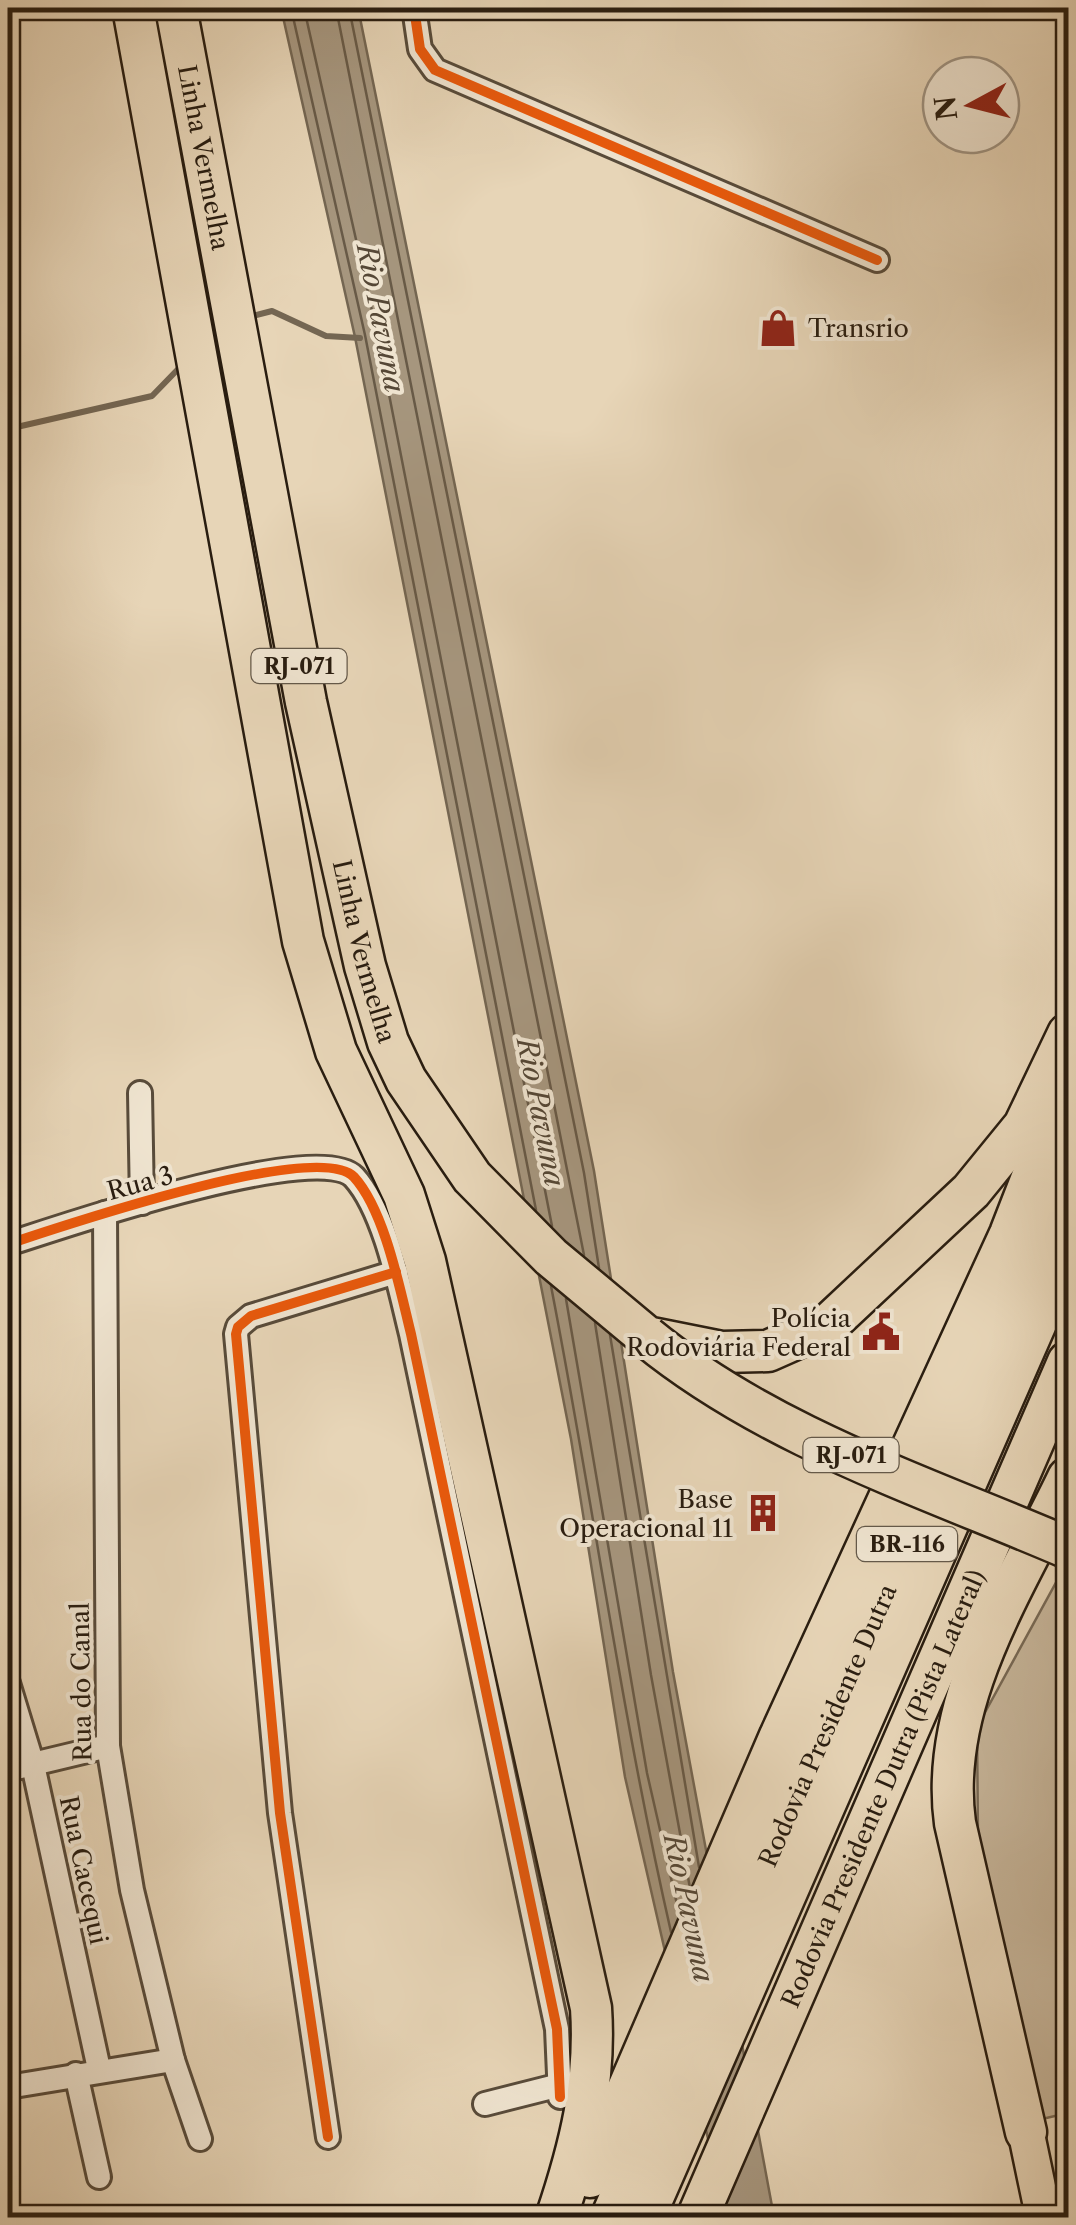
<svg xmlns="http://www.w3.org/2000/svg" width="1076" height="2225" font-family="'Libre Caslon Text',serif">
<rect width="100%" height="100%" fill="#e7d5b7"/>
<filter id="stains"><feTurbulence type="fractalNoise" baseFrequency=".002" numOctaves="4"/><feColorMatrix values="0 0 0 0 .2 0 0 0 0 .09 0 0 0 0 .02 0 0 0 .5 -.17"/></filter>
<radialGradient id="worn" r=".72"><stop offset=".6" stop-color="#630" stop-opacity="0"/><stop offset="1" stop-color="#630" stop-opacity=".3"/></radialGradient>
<polygon fill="#c7b69b" stroke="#786a56" stroke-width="2.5" points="1064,1568 1068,1570 1068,2113 1042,2119 978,1839 977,1727"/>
<polygon fill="#a6967e" stroke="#746652" stroke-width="2.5" points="281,8 358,8 594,1171 673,1672 774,2217 726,2217 625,1777 571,1439 355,337"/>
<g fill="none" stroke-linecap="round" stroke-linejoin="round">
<g stroke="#685a47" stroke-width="2.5">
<polyline points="291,8 365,335 536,1210"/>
<polyline points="304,8 377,333 552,1226"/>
<polyline points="336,8 584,1255"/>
<polyline points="349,8 584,1173 599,1268"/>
<path d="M 551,1286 C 593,1502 622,1718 671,1932"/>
<polyline points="566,1299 647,1773 679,1913"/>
<polyline points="595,1323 651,1675 690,1888"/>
<polyline points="610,1335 699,1867"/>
</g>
<g stroke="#746652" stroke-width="6">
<polyline points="249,317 272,311 326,336 360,338"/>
<polyline points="8,429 152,396 184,363"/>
</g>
<g stroke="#584b3a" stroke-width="28">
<g id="street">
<polyline points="414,8 420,49 435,70 877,260"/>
<polyline points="140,1093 142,1203"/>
<polyline points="105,1213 108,1746 132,1890 173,2060 200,2139"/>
<path d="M 8,1244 C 60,1227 318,1139 354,1177 C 385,1211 400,1290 411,1334 L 557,2029 L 560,2097"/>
<polyline points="8,1683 33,1765 99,2069"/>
<polyline points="8,1770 108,1746"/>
<polyline points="76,2074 99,2177"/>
<polyline points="8,2087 173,2060"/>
<polyline points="485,2104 560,2085"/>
<polyline points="328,2137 280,1813 236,1334 238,1327 251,1316 396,1272"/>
</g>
</g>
<g stroke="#291d10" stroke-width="40">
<polyline id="primary" points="1026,2132 1044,2218"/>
</g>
<g stroke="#291d10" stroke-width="45">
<g id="highway">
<path d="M 133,8 L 303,941 L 336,1051 L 404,1195 L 425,1261 L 591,2008 C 596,2082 580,2147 556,2218"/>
<path id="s1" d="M 176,8 L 306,702 L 365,966 L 388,1042 L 406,1080 L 472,1177 L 551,1257 L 647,1337 L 722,1352 L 768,1351 L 829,1324 L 971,1191 L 1024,1126 L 1068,1034"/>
<path d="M 1026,2132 L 955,1823 C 938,1700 1017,1585 1068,1478"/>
<polyline points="590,2177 780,1736 1010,1234 1064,1095"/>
<path id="s2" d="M 611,2218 L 1068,1178"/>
<polyline points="644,2218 1068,1250"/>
<path id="s3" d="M 697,2218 L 1068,1362"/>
</g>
</g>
<use href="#street" stroke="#efe4d0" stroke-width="22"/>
<use href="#primary" stroke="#e7d5b7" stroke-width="35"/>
<use href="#highway" stroke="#e7d5b7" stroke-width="40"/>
<g stroke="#291d10" stroke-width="45" stroke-linecap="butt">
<path id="highway-bridge" d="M 647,1337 C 768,1436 926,1487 1068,1548"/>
</g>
<use href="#highway-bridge" stroke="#e7d5b7" stroke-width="40"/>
<g stroke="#efe4d0" stroke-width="16">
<g id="cycleway">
<polyline points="414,8 420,49 435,70 877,260"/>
<path d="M 8,1244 C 60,1227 318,1139 354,1177 C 385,1211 400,1290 411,1334 L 557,2029 L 560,2097"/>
<polyline points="328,2137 280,1813 236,1334 238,1327 251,1316 396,1272"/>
</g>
</g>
<use href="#cycleway" stroke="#e8590c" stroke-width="10"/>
</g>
<defs>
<g id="shop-bare" transform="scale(3)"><path d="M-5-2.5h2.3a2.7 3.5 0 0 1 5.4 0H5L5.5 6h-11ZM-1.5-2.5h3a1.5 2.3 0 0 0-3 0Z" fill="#8f2418" stroke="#efe4d0" stroke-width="2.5" paint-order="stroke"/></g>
<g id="civic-bare" transform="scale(3)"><path d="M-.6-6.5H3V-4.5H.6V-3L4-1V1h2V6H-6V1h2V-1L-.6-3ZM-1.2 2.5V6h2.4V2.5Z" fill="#8f2418" stroke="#efe4d0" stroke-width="2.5" paint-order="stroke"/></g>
<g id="building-bare" transform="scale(3)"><path d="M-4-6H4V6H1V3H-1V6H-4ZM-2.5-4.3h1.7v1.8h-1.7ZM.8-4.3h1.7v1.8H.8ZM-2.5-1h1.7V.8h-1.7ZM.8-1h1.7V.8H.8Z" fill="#8f2418" stroke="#efe4d0" stroke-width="2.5" paint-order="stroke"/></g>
</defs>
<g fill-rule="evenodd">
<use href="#shop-bare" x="778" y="328"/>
<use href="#civic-bare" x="881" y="1332"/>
<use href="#building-bare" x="763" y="1513"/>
</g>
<g text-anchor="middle" stroke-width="8" stroke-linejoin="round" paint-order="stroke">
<g fill="#efe4d0" stroke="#64594a" stroke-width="2.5">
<rect x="251.5" y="649" width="95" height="34" rx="8"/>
<rect x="803.5" y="1438" width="95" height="34" rx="8"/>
<rect x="857" y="1527" width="100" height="34" rx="8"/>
</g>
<g font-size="22" font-weight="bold" fill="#291d10">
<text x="299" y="674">RJ-071</text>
<text x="851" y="1463">RJ-071</text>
<text x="907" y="1552">BR-116</text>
</g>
<g font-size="25" fill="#291d10" stroke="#efe4d0">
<text dy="9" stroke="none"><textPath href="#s1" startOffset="152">Linha Vermelha</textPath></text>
<text dy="9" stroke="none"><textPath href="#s1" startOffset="962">Linha Vermelha</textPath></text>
<text transform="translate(140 1183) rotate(-15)" y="9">Rua 3</text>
<text transform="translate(81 1682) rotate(-91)" y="9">Rua do Canal</text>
<text dy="9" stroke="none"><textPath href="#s2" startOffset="538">Rodovia Presidente Dutra</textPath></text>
<text dy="9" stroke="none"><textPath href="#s3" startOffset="468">Rodovia Presidente Dutra (Pista Lateral)</textPath></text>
<text transform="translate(84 1870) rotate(78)" y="9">Rua Cacequi</text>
</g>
<g font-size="25" fill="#291d10" stroke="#efe4d0" text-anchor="end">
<text x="808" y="337" text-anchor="start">Transrio</text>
<text x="851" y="1327">Polícia<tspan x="851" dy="29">Rodoviária Federal</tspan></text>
<text x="733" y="1508">Base<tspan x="733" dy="29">Operacional 11</tspan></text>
</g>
<g font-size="28" font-style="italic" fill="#554736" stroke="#efe4d0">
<text transform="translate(381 318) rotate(79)" y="10">Rio Pavuna</text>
<text transform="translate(541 1112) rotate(79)" y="10">Rio Pavuna</text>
<text transform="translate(689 1908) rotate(78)" y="10">Rio Pavuna</text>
</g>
</g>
<rect width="1076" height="2225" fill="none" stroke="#e7d5b7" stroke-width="40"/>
<rect x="10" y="10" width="1056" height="2205" fill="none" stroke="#291d10" stroke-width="5"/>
<rect x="20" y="20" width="1036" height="2185" fill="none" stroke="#291d10" stroke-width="2.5"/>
<g transform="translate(971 105) rotate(263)"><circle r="48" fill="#efe4d0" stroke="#a09483" stroke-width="2.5"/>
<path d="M0-8L18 38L0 25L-18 38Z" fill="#8f2418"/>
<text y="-15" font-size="28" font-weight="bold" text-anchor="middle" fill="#291d10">N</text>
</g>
<rect width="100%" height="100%" filter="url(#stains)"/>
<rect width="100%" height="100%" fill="url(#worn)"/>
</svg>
